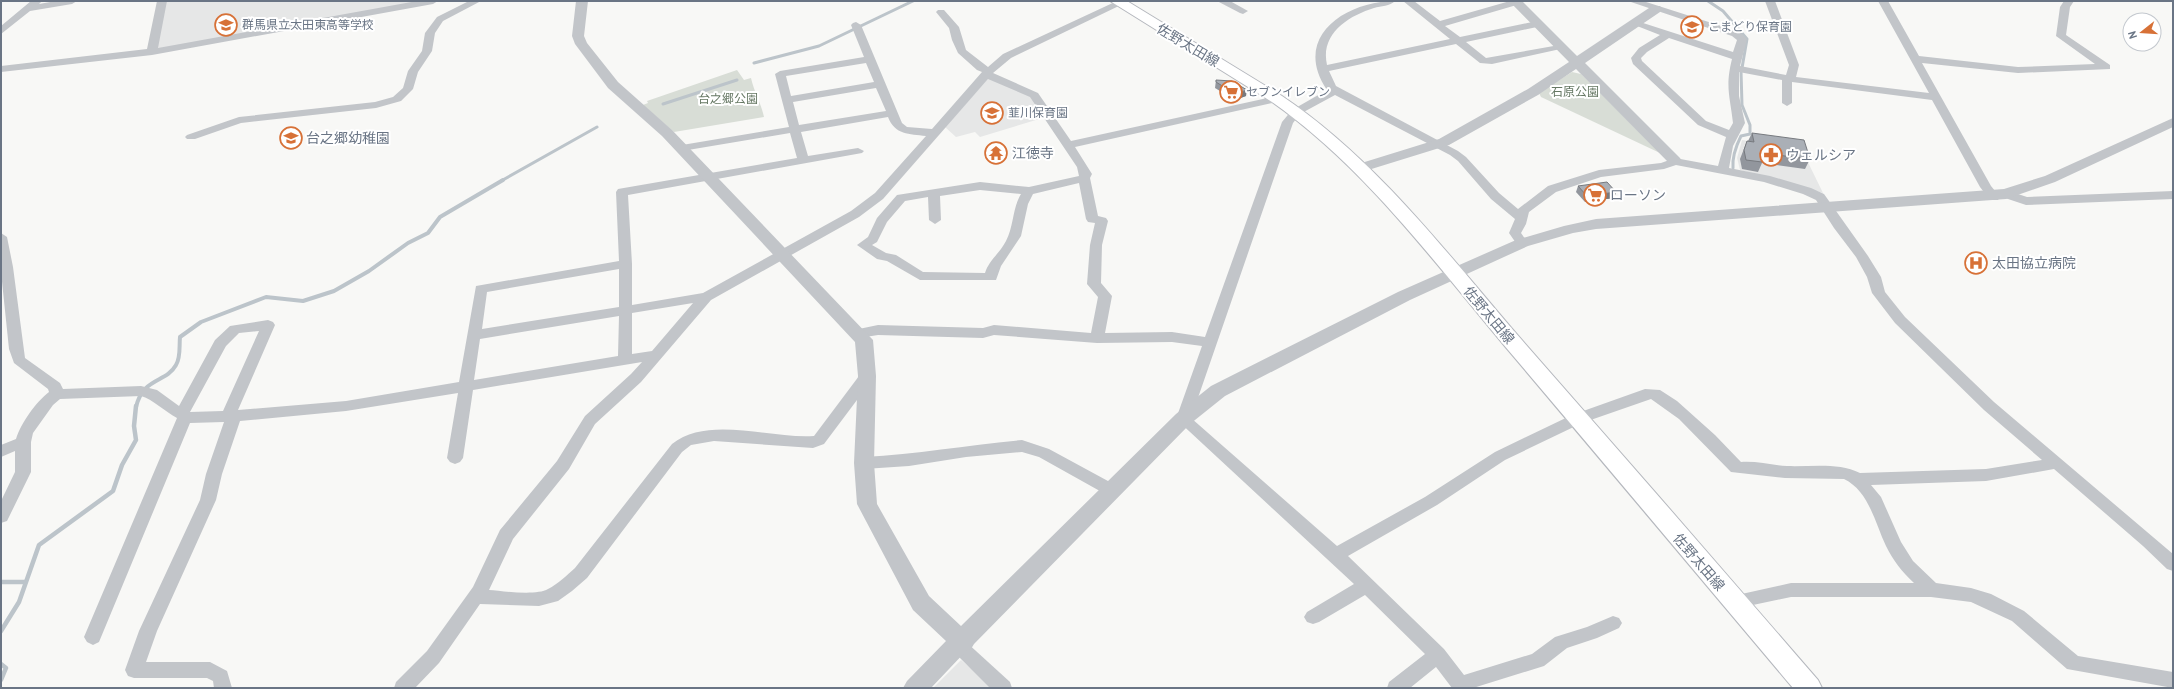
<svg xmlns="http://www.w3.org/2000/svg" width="2174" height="689" font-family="'PT Sans','Noto Sans JP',sans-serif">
<rect width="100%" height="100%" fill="#f8f8f6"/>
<g fill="#e6e7e7">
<polygon points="165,1 426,1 156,50"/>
<polygon points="991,78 1032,97 1046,117 980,137 975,132 956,137 945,127 988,79"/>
<polygon points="1742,140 1801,148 1823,193 1740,170 1737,158"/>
<polygon points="961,660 994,688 933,688"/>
</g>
<g fill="#d8ddd6">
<path d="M 737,70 L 744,80 L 751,78 C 754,92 761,103 764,117 L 674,132 L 643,105 L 648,103 L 647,101 Z"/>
<polygon points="1572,72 1581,74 1660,153 1541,97 1539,93"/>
</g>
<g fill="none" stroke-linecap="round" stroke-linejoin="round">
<g stroke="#bcc4ca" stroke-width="3">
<polyline points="1708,1 1723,11 1747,39 1742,68"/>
<polyline points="754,63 819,46 913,1"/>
<polyline points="663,104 737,80"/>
<path d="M 1733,168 C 1732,156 1736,146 1741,136 L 1750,134 L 1750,125 L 1742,105 L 1741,71"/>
<polyline points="501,181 597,127"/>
</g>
<path stroke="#bcc4ca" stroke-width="4" d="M 136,407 C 143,377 166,383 176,365 C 181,357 179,346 180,337 L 201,322 L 266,297 L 303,301 L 334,291 L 369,271 L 408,243 L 428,233 L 440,217 L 503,180"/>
<g stroke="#bcc4ca" stroke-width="4.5">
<polyline points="1,582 25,582"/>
<polyline points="1,631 19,602 39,545 113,491 122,465 136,440 134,426 136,406"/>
<polyline points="1,664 6,668 1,680"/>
</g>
<g stroke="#b5b8be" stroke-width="2">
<path id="secondary" d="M 1110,1 L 1127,1 L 1282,96 C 1373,157 1443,248 1514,331 C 1616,447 1717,563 1818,680 L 1822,688 L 1793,688 C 1696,573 1600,458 1503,344 C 1432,259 1363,166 1272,102 Z"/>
</g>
<g fill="#c2c5c9" fill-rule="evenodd">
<polygon points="31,1 42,1 39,4 56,1 77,1 72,4 30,11 1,34 1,26"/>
<polygon points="157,1 167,1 158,48 417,1 438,1 433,4 152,55 1,72 1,66 147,49"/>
<polygon points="469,1 481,1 443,21 435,33 432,51 418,72 413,89 401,101 376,108 241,123 195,139 187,139 185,137 187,135 239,117 375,102 393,97 403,88 408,71 422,51 425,33 437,17"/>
<path d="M 1117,1 L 1123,1 L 1125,3 L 1011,58 L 993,73 L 1038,93 L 1071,141 L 1277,96 L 1281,97 L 1282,99 L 1277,102 L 1075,147 L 1092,174 L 1090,178 L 1098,216 L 1106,218 L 1108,221 L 1102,245 L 1101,283 L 1112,296 L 1105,333 L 1172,332 L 1205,337 L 1282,122 L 1292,110 L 1327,90 C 1291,37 1346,1 1395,1 C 1390,6 1381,6 1374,8 C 1348,16 1320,34 1327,65 L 1450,39 L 1403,1 L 1414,1 L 1440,21 L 1510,1 L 1521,1 L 1520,4 L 1445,26 L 1460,37 L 1537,21 L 1542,24 L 1537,27 L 1466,42 L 1486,58 L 1565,44 L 1565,48 L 1492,64 L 1480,63 L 1456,44 L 1329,71 L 1336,86 L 1458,151 L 1466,157 L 1499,193 L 1518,209 L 1548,186 L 1599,170 L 1661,163 L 1675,158 L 1718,166 L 1726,137 L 1698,125 L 1633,64 L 1631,58 L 1639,48 L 1660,35 L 1632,24 L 1637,21 L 1640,22 L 1733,52 L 1737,40 L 1732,36 L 1628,1 L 1643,1 L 1740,32 L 1747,39 L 1740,66 L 1786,75 L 1789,65 L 1765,1 L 1775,1 L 1799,65 L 1796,77 L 1929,93 L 1878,1 L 1888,1 L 1919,56 L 2018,67 L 2095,64 L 2056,36 L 2060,7 L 2064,1 L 2074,1 L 2070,7 L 2066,35 L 2110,65 L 2110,69 L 2018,73 L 1922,63 L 1991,186 L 2000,197 L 1998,200 L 1990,200 L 1980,187 L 1932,100 L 1792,82 L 1792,103 L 1787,106 L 1782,103 L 1782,80 L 1739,72 L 1739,96 L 1745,123 L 1733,146 L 1729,168 L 1770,176 L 1811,188 L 1824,194 L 1868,256 L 1881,277 L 1885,292 L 1905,317 L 1994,402 L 2173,554 L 2173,571 L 2167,569 L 2143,546 L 2054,469 L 1986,481 L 1871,485 L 1881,497 L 1901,542 L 1913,561 L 1936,583 L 1971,588 L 1991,594 L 2024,611 L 2078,656 L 2173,672 L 2173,688 L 2067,669 L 2012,621 L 1971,602 L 1931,597 L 1791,597 L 1734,609 L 1728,607 L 1725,602 L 1728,597 L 1791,583 L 1914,583 C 1902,572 1893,560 1886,546 C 1875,523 1869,491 1844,479 L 1785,478 L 1731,472 L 1679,419 L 1651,399 L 1582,423 L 1505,460 L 1437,505 L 1348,556 L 1444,649 L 1464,675 L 1532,654 L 1555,637 L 1587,627 L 1613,616 L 1619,618 L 1622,623 L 1619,628 L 1597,638 L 1567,648 L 1544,666 L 1473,688 L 1452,688 L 1436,667 L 1410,688 L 1387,688 L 1389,682 L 1425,654 L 1365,595 L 1319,622 L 1313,624 L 1307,622 L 1304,617 L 1307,612 L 1354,584 L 1176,419 L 1202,346 L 1172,342 L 1097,343 L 994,335 L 983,338 L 878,335 L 859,338 L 854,336 L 852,333 L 854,330 L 878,325 L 983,328 L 994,325 L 1091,333 L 1098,297 L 1087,284 L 1090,245 L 1095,223 L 1088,222 L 1086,219 L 1079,183 L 1033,194 L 1028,204 L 1021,236 L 1001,266 L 996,280 L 920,280 L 887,261 L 877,259 L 857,245 L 868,237 L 877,218 L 897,195 L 980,182 L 1029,187 L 1079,176 L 1077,167 L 1030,97 L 988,79 L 883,199 L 859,217 L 711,300 L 641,382 L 595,424 L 569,469 L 513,539 L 489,590 C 503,591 536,596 548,589 C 558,584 567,575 575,568 L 672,444 C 708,415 770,439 814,436 L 862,372 L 872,372 L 874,376 L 872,380 L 824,444 L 813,448 L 714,441 L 691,445 L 682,452 L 587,578 L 572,591 L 558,601 L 539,606 L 480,604 L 439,663 L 415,688 L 394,688 L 396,682 L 427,651 L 473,587 L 500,530 L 557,461 L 585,416 L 631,374 L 642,362 L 473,390 L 463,458 L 460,462 L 455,464 L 450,462 L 447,458 L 458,393 L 346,411 L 240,421 L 222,474 L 216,500 L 157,631 L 146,662 L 210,662 L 227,671 L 232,688 L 214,688 L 213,681 L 207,678 L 134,678 L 128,676 L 125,670 L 139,631 L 200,500 L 206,474 L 224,422 L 190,423 L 99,642 L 93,645 L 87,642 L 84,637 L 177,418 C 166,412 152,399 141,396 L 60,399 L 53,405 L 33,433 L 31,442 L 31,472 L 7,521 L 1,523 L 1,501 L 15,472 L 15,451 L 1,457 L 1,445 L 16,439 C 21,423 36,402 49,392 L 48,389 L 14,363 L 9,349 L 1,272 L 1,233 L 7,237 L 13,267 L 25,358 L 60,383 L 63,389 L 141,386 L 157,390 L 179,406 L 215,340 L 230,326 L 268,320 L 273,322 L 275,325 L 238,410 L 346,401 L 459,382 L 476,286 L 619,261 L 616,192 L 618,189 L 797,158 L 790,133 L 682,151 L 676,148 L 682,145 L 789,127 L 775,74 L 780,71 L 864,57 L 851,25 L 853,23 L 856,22 L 861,25 L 902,123 L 907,127 L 932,129 L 982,72 L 977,70 L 958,53 L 952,40 L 949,28 L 936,12 L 938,10 L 944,10 L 959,27 L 966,50 L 988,67 L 1003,54 ZM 1669,38 L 1732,59 C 1725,87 1730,96 1733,123 L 1729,130 L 1706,121 L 1642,61 L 1641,58 L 1647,52 ZM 866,63 L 874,82 L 791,96 L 786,76 ZM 876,88 L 886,111 L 799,125 L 793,102 ZM 1335,95 L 1450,155 L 1458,161 L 1491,199 L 1515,219 L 1509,233 L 1518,246 L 1522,247 L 1528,243 L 1521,233 L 1526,224 L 1529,212 L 1556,192 L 1601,177 L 1664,169 L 1676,165 L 1764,182 L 1803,194 L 1816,200 L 1834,228 L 1856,257 L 1867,277 L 1872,293 L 1895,323 L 1984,410 L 2042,460 L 1986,469 L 1860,473 C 1838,462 1811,467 1787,466 C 1771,465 1757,461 1741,462 L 1715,435 L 1677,401 L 1660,390 L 1645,389 L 1572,415 L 1495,452 L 1425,497 L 1337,546 L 1191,418 L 1293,123 L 1300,114 ZM 888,117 C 895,135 909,134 926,136 L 875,193 L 851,211 L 703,293 L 632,305 L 632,264 L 628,195 L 862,153 L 864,151 L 858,148 L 808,156 L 801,132 ZM 980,190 L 1021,194 C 1012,209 1014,226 1006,241 C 1000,253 989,260 985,273 L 923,272 L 896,255 L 886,253 L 872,245 L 877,242 L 887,222 L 905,201 L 928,197 L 929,220 L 935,224 L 941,220 L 940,196 ZM 619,269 L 619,307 L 482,329 L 487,292 ZM 693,303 L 652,351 L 632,354 L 632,313 ZM 619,316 L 618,356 L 474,380 L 480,339 ZM 259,331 L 223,411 L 190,412 L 226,346 L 239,333 Z"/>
<polygon points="1217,1 1230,1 1248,11 1243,14 1240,13"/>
<polygon points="2006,190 2027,197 2173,191 2173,199 2026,205 2002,197 2000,194"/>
<path d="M 1022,440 L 1049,449 L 1119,487 L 1121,491 L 1119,495 L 1113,497 L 1107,495 L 1039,457 L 1022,452 L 966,457 L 909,466 L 864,469 L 858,467 L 856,463 L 858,459 L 864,457 C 917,454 969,445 1022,440 Z"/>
<polygon points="959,638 965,641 1010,682 1012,688 990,688 953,651 950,646 953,641"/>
</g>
<g fill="#c2c5c9" fill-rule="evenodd">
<polygon points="576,1 588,1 584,36 587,43 618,82 672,130 873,340 876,376 874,463 877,504 929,596 961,626 1176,414 1211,386 1398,292 1516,240 1564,226 1596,219 2004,189 2045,176 2173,118 2173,127 2055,182 2006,199 1596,229 1573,233 1528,246 1410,300 1225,396 1190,424 974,644 971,649 967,650 931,688 903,688 907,681 946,641 913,610 857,504 854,463 858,376 855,342 662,136 608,88 575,44 572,36"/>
<polygon points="1509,1 1522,1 1577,56 1652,6 1660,6 1662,9 1660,12 1585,63 1680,158 1682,161 1680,164 1670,164 1576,69 1538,95 1449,145 1365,171 1355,171 1352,168 1355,165 1439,139 1528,89 1569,62"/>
</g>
<use href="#secondary" fill="#fff" fill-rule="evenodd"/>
</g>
<g fill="#92969d">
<polygon points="1216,80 1246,96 1235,100 1215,88"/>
<polygon points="1752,133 1810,159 1805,169 1762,163 1758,172 1742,169 1740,159 1747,141 1748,141"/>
<polygon points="1578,186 1616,192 1614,198 1585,202 1576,192"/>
</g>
<g fill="#777a7f">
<polygon points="1247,90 1246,96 1235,100 1235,94"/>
<polygon points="1616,192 1614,198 1585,202 1587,196"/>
</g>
<g fill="#aaafb6" stroke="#777a7f">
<polygon points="1216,80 1232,81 1247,90 1235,94 1216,82"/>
<polygon points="1752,133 1804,140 1810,159 1760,153 1762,162 1746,160 1744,150 1747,141 1754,142"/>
<polygon points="1607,182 1616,192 1587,196 1578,186"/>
</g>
<defs>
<g id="school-ring" transform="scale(1.15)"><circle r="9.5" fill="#fff" stroke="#d77137" stroke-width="1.5"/><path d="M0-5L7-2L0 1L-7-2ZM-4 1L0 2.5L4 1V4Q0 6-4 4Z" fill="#d77137"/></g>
<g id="supermarket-ring" transform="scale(1.15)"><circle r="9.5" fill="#fff" stroke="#d77137" stroke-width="1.5"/><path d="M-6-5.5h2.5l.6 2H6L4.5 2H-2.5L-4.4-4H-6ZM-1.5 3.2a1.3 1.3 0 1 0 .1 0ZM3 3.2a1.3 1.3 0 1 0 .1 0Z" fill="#d77137"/></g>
<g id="temple-ring" transform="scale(1.15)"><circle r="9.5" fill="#fff" stroke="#d77137" stroke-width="1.5"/><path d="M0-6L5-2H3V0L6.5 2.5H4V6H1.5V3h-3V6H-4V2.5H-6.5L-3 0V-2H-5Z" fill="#d77137"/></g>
<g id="pharmacy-ring" transform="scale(1.15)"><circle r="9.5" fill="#fff" stroke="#d77137" stroke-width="1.5"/><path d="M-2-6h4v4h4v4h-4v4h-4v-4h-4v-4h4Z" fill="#d77137"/></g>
<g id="hospital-ring" transform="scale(1.15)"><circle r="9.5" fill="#fff" stroke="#d77137" stroke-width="1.5"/><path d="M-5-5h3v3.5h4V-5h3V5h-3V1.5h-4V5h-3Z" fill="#d77137"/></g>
</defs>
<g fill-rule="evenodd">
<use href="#school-ring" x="226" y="25"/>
<use href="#school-ring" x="1692" y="27"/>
<use href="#supermarket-ring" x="1231" y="92"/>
<use href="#school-ring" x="992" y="113"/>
<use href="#school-ring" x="291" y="138"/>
<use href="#temple-ring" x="996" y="153"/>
<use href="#pharmacy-ring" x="1771" y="155"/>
<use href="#supermarket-ring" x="1595" y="195"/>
<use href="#hospital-ring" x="1976" y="263"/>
</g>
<g text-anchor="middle" stroke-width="4" stroke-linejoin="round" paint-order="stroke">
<g font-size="12" fill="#6a7585" stroke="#fff" text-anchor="start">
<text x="242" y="29">群馬県立太田東高等学校</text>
<text x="1708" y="31">こまどり保育園</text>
<text x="1246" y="96">セブンイレブン</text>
<text x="1008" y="117">韮川保育園</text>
</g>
<g font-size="12" fill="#667864" stroke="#fff">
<text x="1575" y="96">石原公園</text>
<text x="728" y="103">台之郷公園</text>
</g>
<g font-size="14" fill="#6a7585" stroke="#fff">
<text transform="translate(1188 45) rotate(31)" y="5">佐野太田線</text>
<text transform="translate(1489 315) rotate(50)" y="5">佐野太田線</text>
<text transform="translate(1699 562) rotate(49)" y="5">佐野太田線</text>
</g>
<g font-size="14" fill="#6a7585" stroke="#fff" text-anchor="start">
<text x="306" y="143">台之郷幼稚園</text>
<text x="1012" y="158">江徳寺</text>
<text x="1786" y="160">ウェルシア</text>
<text x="1610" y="200">ローソン</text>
<text x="1992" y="268">太田協立病院</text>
</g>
</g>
<rect width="2174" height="689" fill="none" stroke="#6a7585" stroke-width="4"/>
<g transform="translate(2142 32) rotate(253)"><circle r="19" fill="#ffffff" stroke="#c3c8ce"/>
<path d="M0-3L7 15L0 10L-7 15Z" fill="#d77137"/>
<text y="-6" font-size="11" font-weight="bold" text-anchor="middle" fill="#6a7585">N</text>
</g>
</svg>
